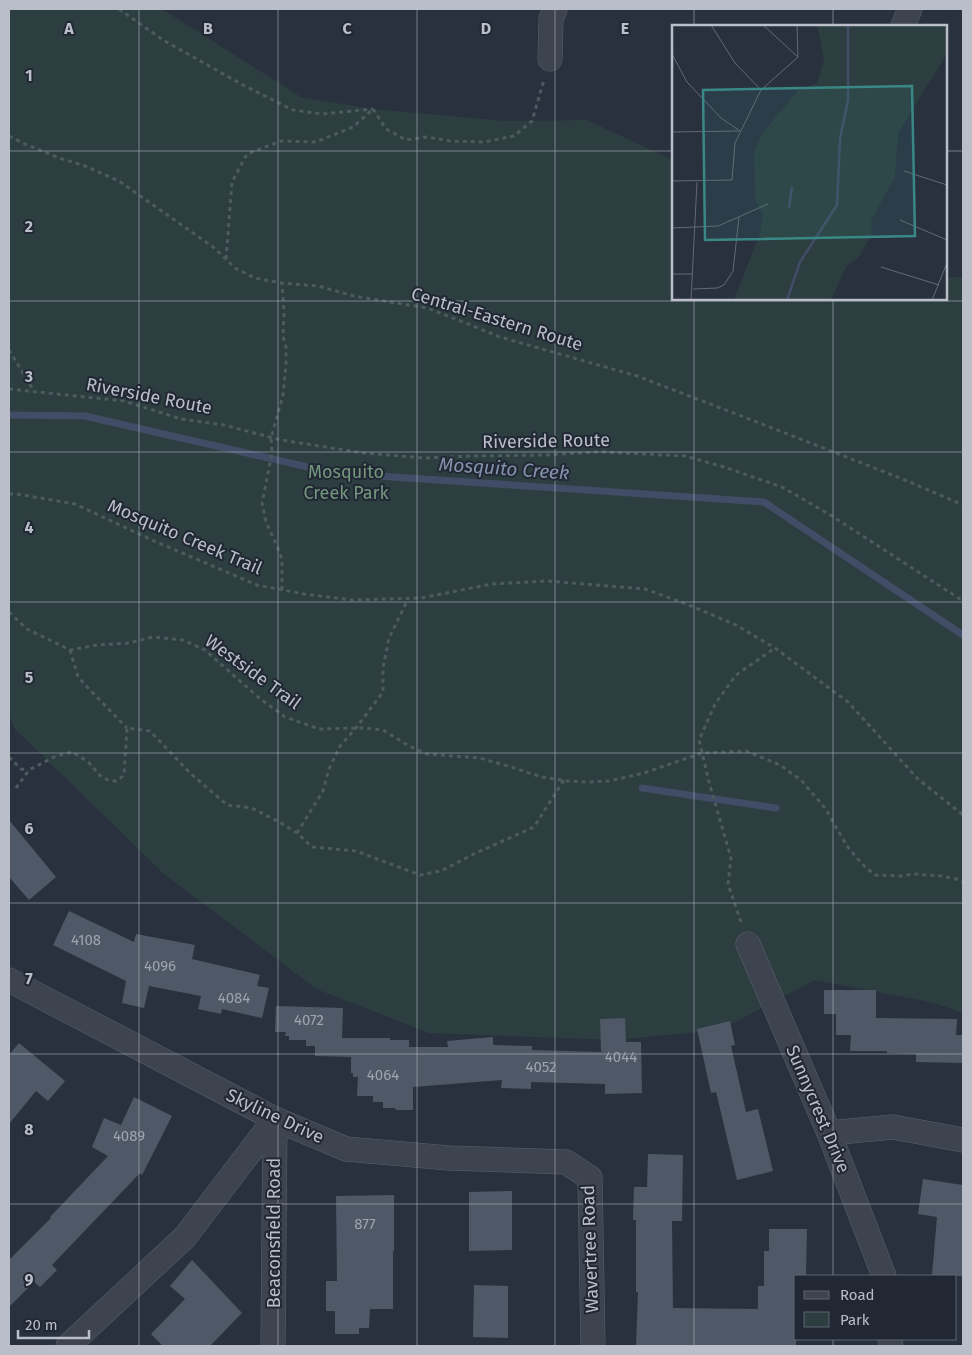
<svg xmlns="http://www.w3.org/2000/svg" width="972" height="1355" font-family="'Fira Sans',sans-serif">
<rect width="100%" height="100%" fill="#29313e"/>
<polygon fill="#2c3e40" points="9,9 162,9 301,97 373,109 506,121 587,120 673,160 673,299 946,299 946,277 959,277 963,279 963,1013 934,1003 815,980 720,1030 614,1040 429,1033 316,989 164,874 15,729 9,715"/>
<g fill="none" stroke-linecap="round" stroke-linejoin="round">
<g stroke="#414d66" stroke-width="7">
<polyline points="9,415 85,416 334,473 764,502 963,635"/>
<polyline points="642,788 776,808"/>
</g>
</g>
<g fill="#4f5867">
<polygon points="9,820 56,877 29,900 9,877"/>
<polygon points="69,911 134,942 136,934 195,945 192,959 260,975 257,986 269,988 262,1018 222,1009 221,1014 198,1009 201,996 149,986 144,1008 122,1003 126,981 53,945"/>
<polygon points="824,990 876,990 876,1018 957,1019 956,1035 963,1035 963,1063 916,1062 916,1054 887,1053 887,1051 850,1051 851,1035 836,1035 836,1014 824,1014"/>
<polygon points="276,1006 343,1008 342,1038 390,1038 390,1040 409,1040 409,1047 448,1047 447,1041 493,1037 493,1045 532,1046 532,1050 601,1052 600,1019 625,1018 626,1042 641,1042 642,1093 605,1094 605,1084 531,1082 531,1089 501,1088 502,1080 413,1087 413,1110 396,1110 395,1108 383,1108 383,1102 373,1102 373,1096 357,1096 358,1077 353,1077 353,1073 351,1073 351,1057 315,1056 315,1046 306,1046 306,1040 289,1040 289,1036 285,1036 286,1032 275,1032"/>
<polygon points="730,1021 735,1045 731,1046 746,1112 758,1109 773,1171 737,1180 716,1092 711,1093 697,1029"/>
<polygon points="19,1043 65,1081 48,1101 36,1091 9,1124 9,1055"/>
<polygon points="134,1097 172,1116 142,1175 140,1173 52,1265 57,1270 40,1287 34,1282 9,1307 9,1260 51,1218 50,1217 108,1156 92,1147 104,1118 121,1125"/>
<polygon points="648,1154 683,1155 682,1221 672,1221 673,1308 758,1309 758,1286 764,1286 764,1251 769,1251 769,1229 807,1229 806,1276 796,1276 796,1346 636,1346 638,1292 636,1292 636,1220 633,1220 634,1187 647,1187"/>
<polygon points="923,1179 963,1185 963,1276 938,1276 938,1275 932,1275 937,1217 918,1214"/>
<polygon points="512,1191 512,1250 469,1251 469,1192"/>
<polygon points="394,1195 394,1251 393,1251 393,1309 370,1309 369,1328 359,1328 359,1334 335,1334 335,1311 326,1311 326,1281 337,1281 336,1196"/>
<polygon points="192,1260 242,1313 210,1346 163,1346 151,1334 185,1299 170,1286"/>
<polygon points="474,1285 508,1286 508,1338 473,1337"/>
</g>
<g fill="none" stroke-linecap="round" stroke-linejoin="round">
<g stroke="#5a616c" stroke-width="25">
<g id="street">
<polyline points="903,26 910,9"/>
<polyline points="550,59 551,19 555,9"/>
<polyline points="748,944 829,1133 884,1276"/>
<polyline points="9,980 275,1119 346,1149 449,1158 566,1162 590,1178 593,1346"/>
<polyline points="829,1133 893,1127 963,1140"/>
<polyline points="890,1339 891,1346"/>
<polyline points="68,1346 185,1237 275,1119"/>
<polyline points="273,1346 275,1119"/>
</g>
</g>
<g stroke="#4b5b5e" stroke-width="3" stroke-dasharray="4 4" stroke-linecap="butt">
<polyline points="119,9 163,40 243,85 293,110 322,114 373,109"/>
<polyline points="373,109 386,129 406,140 427,137 450,141 484,142 514,136 532,121 544,80"/>
<polyline points="9,136 25,144 59,158 85,166 119,181 213,247 235,268 255,278 282,283 318,286 354,296 427,308 458,320 500,337 637,376 744,417 905,480 963,505"/>
<polyline points="226,259 232,182 247,154 281,141 316,142 353,127 372,110"/>
<polyline points="9,350 34,391"/>
<polyline points="9,389 124,401 181,419 224,425 281,440 364,453 425,458 471,456 544,455 600,452 685,456 724,467 782,487 832,516 963,601"/>
<polyline points="9,494 17,494 75,504 152,540 257,585 304,594 351,600 421,598 492,584 547,581 645,589 689,605 736,625 775,648 848,702 918,779 963,815"/>
<polyline points="282,590 282,559 277,546 266,522 262,503 272,453 271,438 283,395 286,364 286,347 283,336 284,313 282,283"/>
<polyline points="9,612 27,629 70,650 97,645 129,643 153,637 183,640 205,650 258,697 285,717 319,729 363,728 383,730 409,746 427,754 480,758 511,767 542,777 567,781 588,782 609,781 644,773 702,753 746,751 780,765 801,780 825,808 847,846 862,864 875,875 901,876 913,874 942,876 956,879 963,882"/>
<polyline points="70,650 78,677 89,689 127,728"/>
<polyline points="9,757 21,769 28,770"/>
<path d="M 16,788 L 29,770 L 56,756 L 72,752 C 77,755 82,758 87,761 C 98,771 99,781 117,781 L 124,775 L 127,728 L 150,731 L 190,773 L 227,805 L 252,808 L 281,823 L 297,833 L 312,847 L 356,851 L 420,875 L 441,871 L 476,853 L 534,827 L 564,780"/>
<polyline points="297,833 323,791 329,769 340,746 356,728 383,692 383,668 389,638 408,599"/>
<polyline points="741,922 728,884 731,858 709,782 699,740 715,704 736,675 775,648"/>
</g>
<use href="#street" stroke="#3d434f" stroke-width="24"/>
</g>
<path fill="none" stroke="#b9bec9" stroke-width="1" stroke-opacity="0.55" d="M 139,9 L 139,1346M 278,9 L 278,1346M 417,9 L 417,1346M 555,9 L 555,1346M 694,9 L 694,26M 833,9 L 833,26M 9,151 L 673,151M 946,151 L 963,151M 694,299 L 694,1346M 833,299 L 833,1276M 9,301 L 963,301M 9,452 L 963,452M 9,602 L 963,602M 9,753 L 963,753M 9,903 L 963,903M 9,1054 L 963,1054M 9,1204 L 963,1204M 833,1339 L 833,1346"/>
<g text-anchor="middle" stroke-width="4" stroke-linejoin="round" paint-order="stroke">
<g font-size="15" fill="#9ea4b0">
<text x="86" y="945">4108</text>
<text x="160" y="971">4096</text>
<text x="234" y="1003">4084</text>
<text x="309" y="1025">4072</text>
<text x="621" y="1062">4044</text>
<text x="541" y="1072">4052</text>
<text x="383" y="1080">4064</text>
<text x="129" y="1141">4089</text>
<text x="365" y="1229">877</text>
</g>
<g font-size="18" fill="#b9bec9" stroke="#212834">
<text transform="translate(497 319) rotate(17)" y="6">Central-Eastern Route</text>
<text transform="translate(149 396) rotate(11)" y="6">Riverside Route</text>
<text transform="translate(546 441) rotate(-1)" y="6">Riverside Route</text>
<text transform="translate(185 537) rotate(23)" y="6">Mosquito Creek Trail</text>
<text transform="translate(253 672) rotate(36)" y="6">Westside Trail</text>
<text transform="translate(818 1109) rotate(67)" y="6">Sunnycrest Drive</text>
<text transform="translate(275 1116) rotate(25)" y="6">Skyline Drive</text>
<text transform="translate(274 1233) rotate(-90)" y="6">Beaconsfield Road</text>
<text transform="translate(590 1249) rotate(-92)" y="6">Wavertree Road</text>
</g>
<g font-size="18" fill="#73977d" stroke="#212834">
<text x="346" y="478">Mosquito<tspan x="346" dy="21">Creek Park</tspan></text>
</g>
<g font-size="19" font-style="italic" fill="#8493ad" stroke="#212834">
<text transform="translate(504 468) rotate(4)" y="7">Mosquito Creek</text>
</g>
</g>
<g transform="translate(672 25)">
<rect width="275" height="275" fill="#29313e"/>
<path d="M 145,0 L 275,0 L 275,29 L 226,108 L 223,152 L 199,195 L 200,210 L 186,233 L 174,242 L 159,275 L 62,275 L 88,208 L 91,190 L 83,175 L 82,130 L 88,112 L 106,89 L 127,65 L 145,58 L 152,34 Z" fill="#2c3e40"/>
<path fill="none" stroke="#414d66" stroke-width="2.5" d="M 117,183 L 120,162M 115,275 L 128,237 L 165,180 L 168,114 L 176,75 L 176,0"/>
<path fill="none" stroke="#636976" stroke-width="1" d="M 39,0 L 63,38 L 89,65M 91,0 L 126,32M 0,29 L 15,57 L 49,93 L 68,106M 0,107 L 67,106M 232,146 L 275,160M 0,156 L 60,155 L 63,118 L 89,65 L 126,32 L 125,0M 228,195 L 275,215M 0,203 L 46,201 L 96,179M 209,242 L 267,260M 0,249 L 21,249M 21,264 L 45,263 L 52,260 L 61,246 L 67,192M 19,275 L 25,157M 260,275 L 275,238"/>
<path fill="#3a8885" fill-opacity="0.15" stroke="#3a8885" stroke-width="2.5" d="M 240,61 L 243,211 L 33,215 L 31,65 Z"/>
<rect width="275" height="275" fill="none" stroke="#b9bec9" stroke-width="2.5"/>
</g>
<g font-size="16" text-anchor="middle" font-weight="bold" fill="#b9bec9" stroke="#212834" stroke-width="4" stroke-linejoin="round" paint-order="stroke">
<text x="69" y="34">A</text>
<text x="208" y="34">B</text>
<text x="347" y="34">C</text>
<text x="486" y="34">D</text>
<text x="625" y="34">E</text>
<text x="29" y="81">1</text>
<text x="29" y="232">2</text>
<text x="29" y="382">3</text>
<text x="29" y="533">4</text>
<text x="29" y="683">5</text>
<text x="29" y="834">6</text>
<text x="29" y="984">7</text>
<text x="29" y="1135">8</text>
<text x="29" y="1285">9</text>
</g>
<rect width="972" height="1355" fill="none" stroke="#b9bec9" stroke-width="20"/>
<rect x="794" y="1275" width="162" height="65" fill="#212834" stroke="#5e6470"/>
<rect x="804" y="1291" width="25" height="8" fill="#3d434f" stroke="#5e6470"/>
<text x="840" y="1300" font-size="15" fill="#b9bec9">Road</text>
<rect x="804" y="1312" width="25" height="15" fill="#2c3e40" stroke="#5e6470"/>
<text x="840" y="1325" font-size="15" fill="#b9bec9">Park</text>
<path d="M18 1330v8h71v-8" fill="none" stroke="#b9bec9" stroke-width="2.5"/>
<text x="25" y="1330" font-size="15" fill="#b9bec9" stroke="#212834" stroke-width="4" paint-order="stroke">20 m</text>
</svg>
